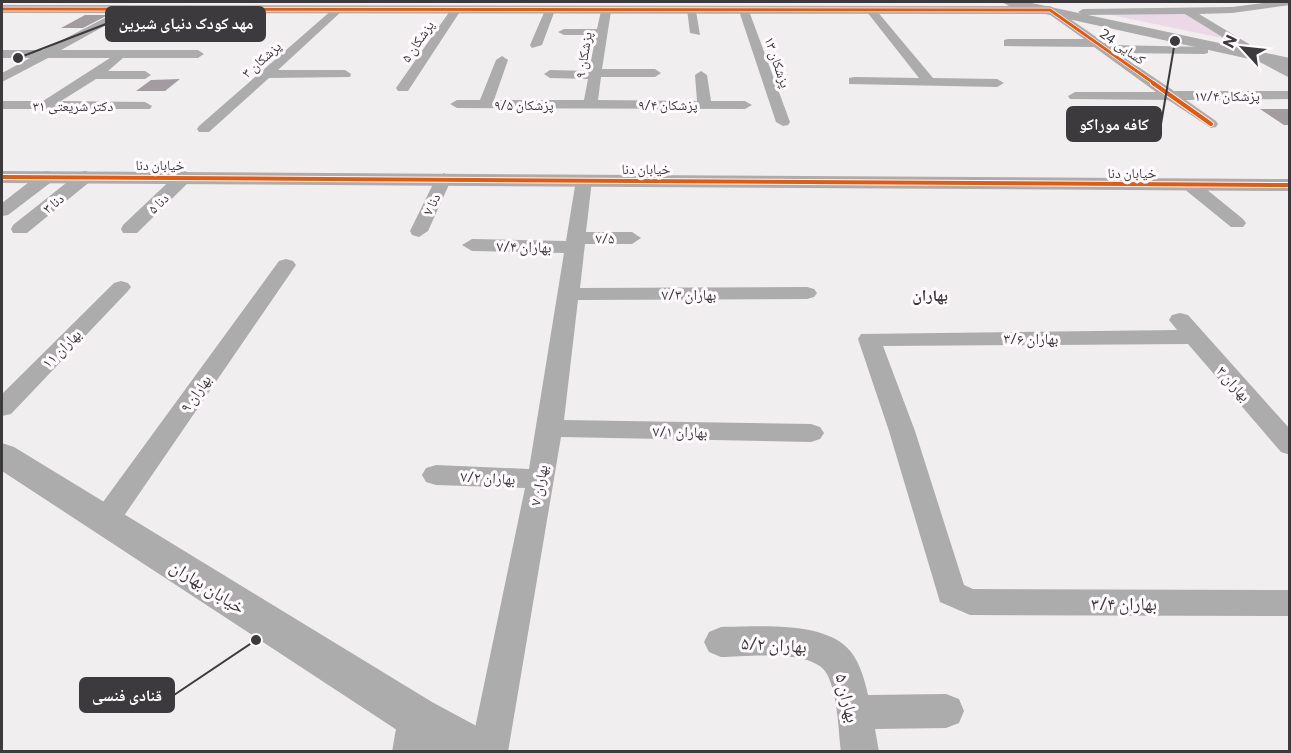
<svg xmlns="http://www.w3.org/2000/svg" width="1291" height="753" viewBox="0 0 1291 753" font-family="Commissioner,'Noto Naskh Arabic',sans-serif">
<style>
.green{fill:#ebd9e8}
.building{fill:#a29ca1}
.lines{fill:none;stroke-linecap:round;stroke-linejoin:round}
.minor{fill:#acacac;fill-rule:evenodd}
.tertiary{fill:#acacac;fill-rule:evenodd}
.secondary{fill:#ababab;fill-rule:evenodd}
.cycleway-far1-casing{stroke:#fffbfe;stroke-width:4.5}
.cycleway-casing{stroke:#fffbfe;stroke-width:6}
.cycleway-far1{stroke:#e8590c;stroke-width:3}
.cycleway{stroke:#e8590c;stroke-width:4}
.labels{text-anchor:middle;dominant-baseline:central;stroke-width:6;stroke-linejoin:round;paint-order:stroke}
.far-street-label{font-size:14px;fill:#3c3a3c;stroke:#fffbfe}
.street-label{font-size:15px;fill:#3c3a3c;stroke:#fffbfe}
.neighbourhood-label{font-size:16px;font-weight:bold;fill:#3c3a3c;stroke:#fffbfe}
.near-street-label{font-size:18px;fill:#3c3a3c;stroke:#fffbfe}
.leader{fill:none;stroke:#3c3a3c;stroke-width:2}
.callout-dot{fill:#3c3a3c;stroke:#fffbfe;stroke-width:2}
.callout{fill:#3c3a3c;stroke:#3c3a3c;stroke-width:2}
.callout-label{font-size:16px;text-anchor:middle;font-weight:bold;fill:#fff}
</style>
<rect width="100%" height="100%" fill="#f1eef0"/>
<path class="green" d="M1186,13L1227,39L1106,14Z"/>
<path class="building" d="M85,15H108L83,28H61Z
M180,79L165,91H136L151,80Z
M1260,109H1290V125H1284Z"/>
<g class="lines">
<path class="minor" d="M1271,2H1290V5L1232,13L1199,14L1249,44L1251,47L1245,51L1185,14L1083,15L1078,12L1083,9L1232,7Z
M126,7L130,8V12L61,50H198L204,54L198,58H123L108,71H145L151,75L145,79H96L61,101L145,102L152,106L150,109H2V101H43L110,58H48L2,82V73L30,58H2V50H43Z
M452,8L461,10L408,91H398L396,88Z
M546,8L555,10L542,45L532,48L530,45Z
M606,8L611,11L602,69H655L661,73L655,77H601L598,100L697,101L695,75L701,71L707,75L711,101H745L752,105L745,109L457,108L450,104L457,100H480L496,60L502,56L508,60L494,100H584L588,79L550,78L544,74L550,70L589,71L596,35H564L558,32L564,29H597L601,11Z
M1046,8H1054L1108,45L1208,47V53L1204,54L1118,53L1174,91H1290V99L1186,100L1216,121L1218,124L1216,127L1211,128L1168,100L1070,99L1068,96L1075,92H1156L1094,47L1004,46V40L1008,39H1084L1046,12Z
M333,9L342,11L278,70H345L351,74L350,77L269,78L209,132H199L197,129L199,126Z
M687,9L696,11L700,35L690,33Z
M740,9L749,11L790,122L788,125L783,126L776,122L739,11Z
M872,9L876,10L933,78L997,79L1004,83L997,87L849,84V78L854,77L919,78L867,12Z
M48,171L56,176L54,180L8,215L2,216V203L42,172Z
M86,171L94,176L92,180L27,233H13L11,229L13,225L80,172Z
M185,171L193,176L191,180L137,233H123L121,229L123,225L179,172Z
M444,173L452,178L428,231L419,237L412,235L410,231L436,178Z
M584,175L592,180L586,232H632L641,238L632,244H585L580,288L807,287L814,289L817,293L814,297L807,299L578,300L564,420L811,424L820,427L824,433L820,439L811,442L561,437L508,752H470L525,488L436,485L426,482L422,475L426,468L436,465L529,469L564,253L472,251L462,245L472,239L566,241L576,180Z
M1189,179L1195,180L1243,219L1246,223L1243,227H1231L1183,188L1181,184L1183,180Z
M286,259L293,261L296,265L115,529L105,532L95,529L90,521L95,513L279,261Z
M121,281L128,283L131,287L128,291L11,414L2,416V394L114,283Z
M1180,313L1188,315L1290,429V455L1281,452L1188,344L883,346L915,431L964,585L973,589L1290,590V616L970,615L940,602L889,431L858,339L861,334L1177,330L1169,320L1172,315Z
M721,627C757,627 826,620 851,652C860,663 865,681 868,695L946,694L959,699L964,711L959,723L946,728L875,729L879,752H841C838,728 838,695 827,674C813,648 746,657 721,657L709,652L704,642L709,632Z
M416,700L429,705L434,717L430,752H392L398,717L403,705Z"/>
<path class="tertiary" d="M2,5L1050,6L1057,10L1050,14L2,13Z
M1259,51L1290,66V78L1254,59L1251,56L1254,53Z
M2,171L1290,179V191L2,183Z
M2,443L14,447L432,702L495,736L501,752H433L400,732L2,471Z"/>
<path class="secondary" d="M1002,2H1027L1290,58V68L1009,6Z"/>
<defs>
<path id="cycleway-far1" d="M2,9L1050,10L1155,84"/>
<path id="cycleway" d="M1153,83L1211,124
M2,177L1290,185"/>
</defs>
<use href="#cycleway-far1" class="cycleway-far1-casing"/>
<use href="#cycleway" class="cycleway-casing"/>
<use href="#cycleway-far1" class="cycleway-far1"/>
<use href="#cycleway" class="cycleway"/>
</g>
<g class="labels">
<g class="far-street-label">
<text transform="translate(417 41) rotate(-56)">۵ پزشکان</text>
<text transform="translate(1123 46) rotate(35)">کسایی 24</text>
<text transform="translate(583 55) rotate(-81)">۹ پزشکان</text>
<text transform="translate(261 59) rotate(-42)">۳ پزشکان</text>
<text transform="translate(778 62) rotate(71)">۱۳ پزشکان</text>
<text x="1227" y="95">۱۷/۴ پزشکان</text>
<text x="524" y="104">۹/۵ پزشکان</text>
<text x="668" y="104">۹/۴ پزشکان</text>
<text x="73" y="105">۳۱ دکتر شریعتی</text>
<text x="160" y="164">خیابان دنا</text>
<text x="646" y="168">خیابان دنا</text>
<text x="1132" y="172">خیابان دنا</text>
<text transform="translate(53 203) rotate(-39)">۳ دنا</text>
<text transform="translate(158 203) rotate(-44)">۵ دنا</text>
<text transform="translate(431 204) rotate(-64)">۷ دنا</text>
<text transform="translate(605 238) rotate(1)">۷/۵</text>
</g>
<g class="street-label">
<text transform="translate(524 246) rotate(1)">۷/۴ بهاران</text>
<text x="689" y="294">۷/۳ بهاران</text>
<text x="1031" y="338">۳/۶ بهاران</text>
<text transform="translate(61 348) rotate(-45)">۱۱ بهاران</text>
<text transform="translate(1234 383) rotate(48)">۳ بهاران</text>
<text transform="translate(195 393) rotate(-55)">۹ بهاران</text>
<text transform="translate(680 431) rotate(1)">۷/۱ بهاران</text>
<text transform="translate(488 477) rotate(3)">۷/۲ بهاران</text>
<text transform="translate(538 485) rotate(-79)">۷ بهاران</text>
</g>
<g class="neighbourhood-label">
<text x="930" y="294">بهاران</text>
</g>
<g class="near-street-label">
<text transform="translate(208 586) rotate(32)">خیابان بهاران</text>
<text x="1124" y="603">۳/۴ بهاران</text>
<text transform="translate(774 644) rotate(3)">۵/۲ بهاران</text>
<text transform="translate(848 698) rotate(76)">۵ بهاران</text>
</g>
</g>
<path class="leader" d="M18 58L106 24M1175 41L1161 124M256 640L174 695"/>
<g class="callout-dot">
<circle cx="18" cy="58" r="6"/>
<circle cx="1175" cy="41" r="6"/>
<circle cx="256" cy="640" r="6"/>
</g>
<g class="callout">
<rect x="106" y="7" width="159" height="34" rx="6"/>
<rect x="1067" y="107" width="94" height="34" rx="6"/>
<rect x="80" y="678" width="94" height="34" rx="6"/>
</g>
<g class="callout-label">
<text x="186" y="29">مهد کودک دنیای شیرین</text>
<text x="1114" y="130">کافه موراکو</text>
<text x="127" y="701">قنادی فنسی</text>
</g>
<rect width="1291" height="753" fill="none" stroke="#3c3a3c" stroke-width="6"/>
<g transform="translate(1243 48) rotate(297)" stroke="#fffbfe" stroke-width="4.5" paint-order="stroke">
<path d="M0-4.5L10 22L0 15L-10 22Z" fill="#3c3a3c"/>
<text y="-9" font-size="16" font-weight="bold" text-anchor="middle" fill="#3c3a3c">N</text>
</g>
</svg>
